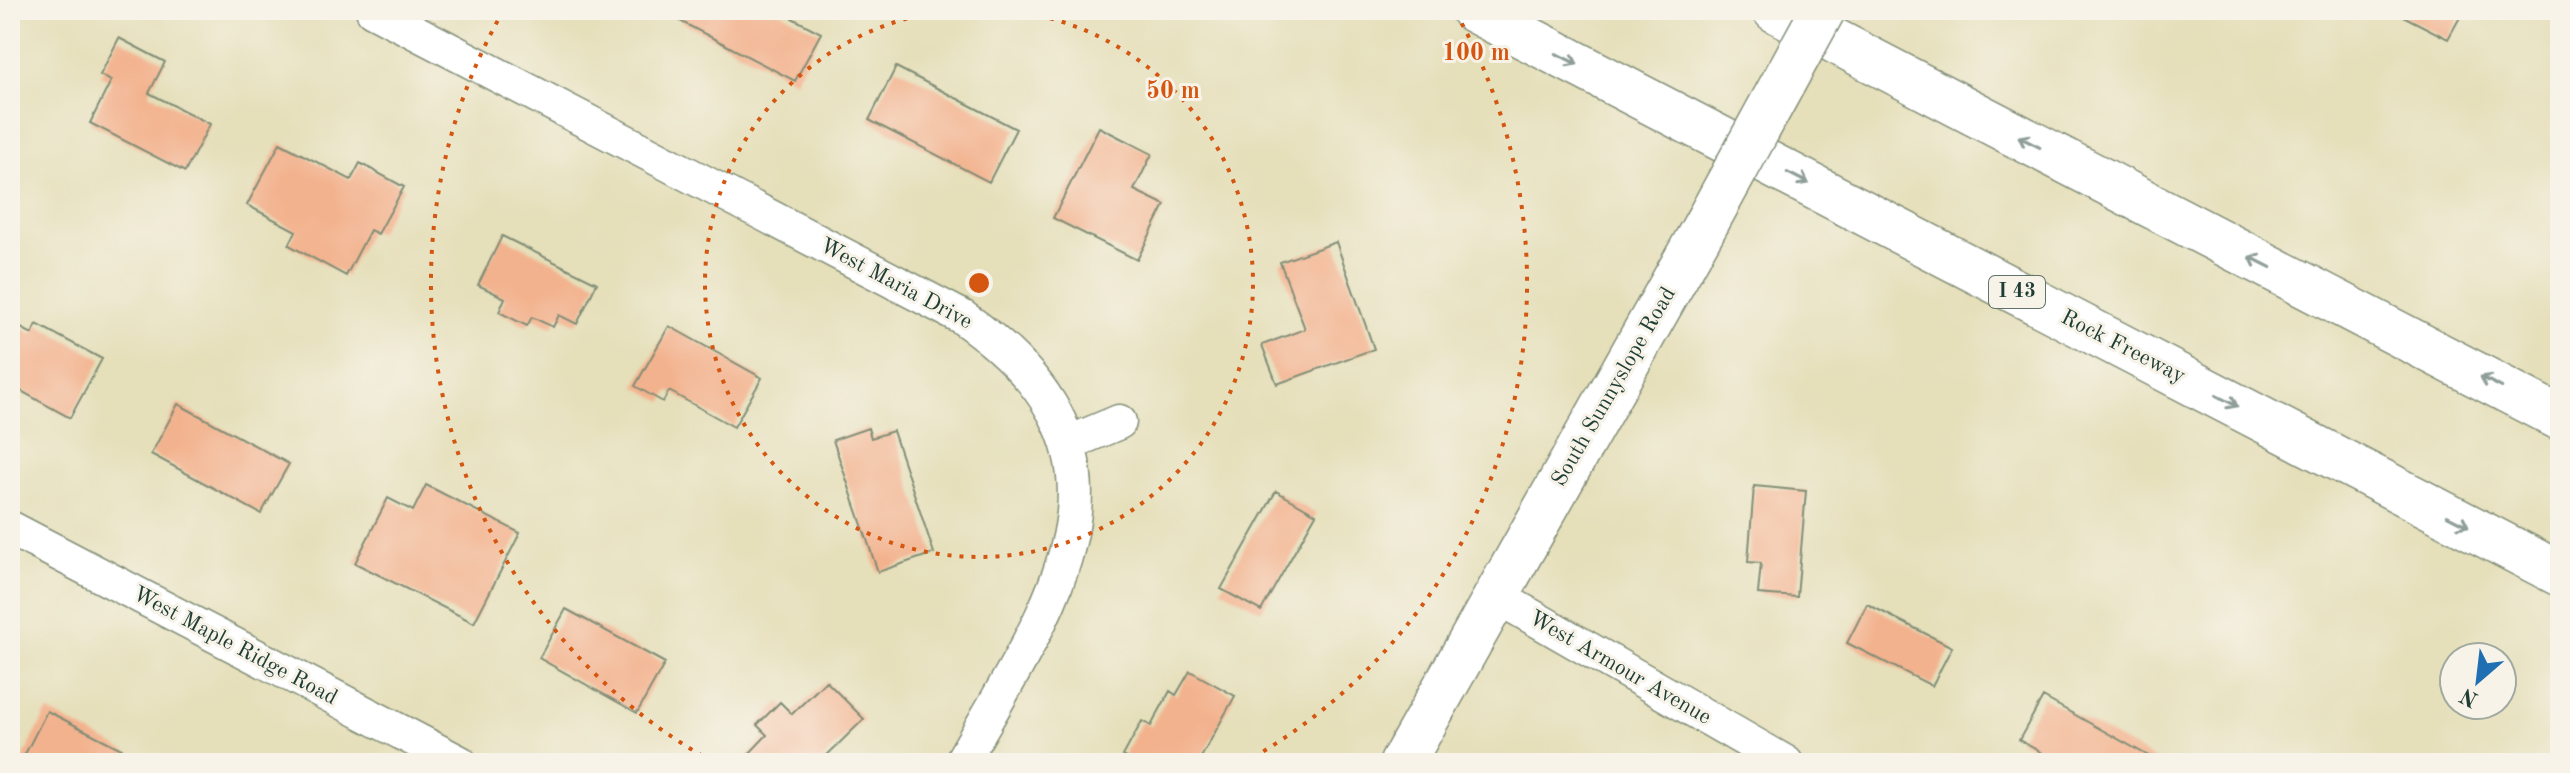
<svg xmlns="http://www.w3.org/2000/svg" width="2570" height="773" viewBox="0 0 2570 773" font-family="'Old Standard TT',serif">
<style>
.building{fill:#f3b28e}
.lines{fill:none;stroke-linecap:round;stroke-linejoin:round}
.minor-casing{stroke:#828e77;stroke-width:37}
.tertiary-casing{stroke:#828e77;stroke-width:47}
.motorway-casing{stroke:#828e77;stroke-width:47}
.minor{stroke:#fff;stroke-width:34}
.tertiary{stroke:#fff;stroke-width:44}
.motorway{stroke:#fff;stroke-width:44}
.tertiary-bridge-casing{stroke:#828e77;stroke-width:47;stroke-linecap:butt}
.tertiary-bridge{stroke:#fff;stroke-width:44}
.oneway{stroke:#8f9e9a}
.ring{fill:none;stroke:#d45610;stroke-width:4;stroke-dasharray:4 8}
.labels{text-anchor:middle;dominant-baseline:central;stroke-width:6;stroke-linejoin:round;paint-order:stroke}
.shield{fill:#f7f3e8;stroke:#60746a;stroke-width:2}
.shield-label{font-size:20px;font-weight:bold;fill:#1f3d34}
.street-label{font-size:22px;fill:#1f3d34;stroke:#f7f3e8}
.centre{fill:#d45610;stroke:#f7f3e8;stroke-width:4}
.ring-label{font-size:24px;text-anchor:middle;font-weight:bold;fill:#d45610;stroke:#f7f3e8;stroke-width:6;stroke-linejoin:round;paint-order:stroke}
</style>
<rect width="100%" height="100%" fill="#f7f3e8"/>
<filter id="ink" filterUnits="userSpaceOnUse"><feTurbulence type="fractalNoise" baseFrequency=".0125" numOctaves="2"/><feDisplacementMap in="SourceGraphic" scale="16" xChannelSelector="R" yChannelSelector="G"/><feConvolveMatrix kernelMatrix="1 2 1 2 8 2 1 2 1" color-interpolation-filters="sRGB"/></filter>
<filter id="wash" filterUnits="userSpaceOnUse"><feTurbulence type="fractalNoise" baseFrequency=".006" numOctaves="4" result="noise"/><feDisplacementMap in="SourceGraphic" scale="32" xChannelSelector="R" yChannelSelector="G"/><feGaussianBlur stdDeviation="1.8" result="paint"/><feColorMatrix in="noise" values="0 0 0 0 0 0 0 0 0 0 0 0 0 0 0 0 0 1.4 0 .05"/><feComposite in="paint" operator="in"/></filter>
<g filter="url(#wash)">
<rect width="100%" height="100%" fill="#e5dfba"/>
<g id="blocks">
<path class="building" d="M10,10H23L10,40Z
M685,10H777L821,33L795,81L680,21Z
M2409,10H2464L2448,39L2405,17Z
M119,38L165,62L149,93L210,124L185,172L90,123L111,81L100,75Z
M896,67L1016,129L989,182L869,120Z
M1099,127L1152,154L1134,190L1165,205L1137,260L1053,218Z
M280,143L351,180L360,163L404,187L378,234L370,230L346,276L289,245L296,231L247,205Z
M502,236L597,283L577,324L559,315L553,327L532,317L527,326L499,312L505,298L478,285Z
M1336,242L1374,349L1277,384L1262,345L1305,329L1280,262Z
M10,322L32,334L37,324L102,359L70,418L10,385Z
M669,326L762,378L734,427L669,391L663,402L635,386Z
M178,404L289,464L261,514L151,454Z
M868,428L871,438L893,431L934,553L878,572L833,440Z
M426,485L520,533L474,623L355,563L388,498L413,511Z
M1754,486L1806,491L1797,597L1758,594L1761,563L1748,562Z
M1276,491L1316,514L1261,611L1221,589Z
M1867,604L1952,647L1932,686L1847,643Z
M566,609L665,663L637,713L539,658Z
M1190,671L1235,696L1198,763H1136L1123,756L1142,721L1151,726L1170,691L1176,695Z
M826,681L864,719L819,763H748L744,759L767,735L757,725L780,702L792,714Z
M2043,697L2161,763H2060L2019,740Z
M47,711L149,763H29L22,760Z"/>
</g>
</g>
<g filter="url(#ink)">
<use href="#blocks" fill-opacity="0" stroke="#828e77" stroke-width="2"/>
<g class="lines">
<defs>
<path id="minor" d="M373,10L962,317C1162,456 1054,599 961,763
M1069,443L1119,422
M10,528L460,763
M1496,596L1786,763"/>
<path id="tertiary" d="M1402,763L1707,222"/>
<path id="motorway" d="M1473,10L2560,574
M1775,10L2560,418"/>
</defs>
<use href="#minor" class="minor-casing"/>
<use href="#tertiary" class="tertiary-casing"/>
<use href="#motorway" class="motorway-casing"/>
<use href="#minor" class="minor"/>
<use href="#tertiary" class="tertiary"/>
<use href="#motorway" class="motorway"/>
<defs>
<path id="tertiary-bridge" d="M1707,222L1823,10"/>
</defs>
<use href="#tertiary-bridge" class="tertiary-bridge-casing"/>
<use href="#tertiary-bridge" class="tertiary-bridge"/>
</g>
<defs><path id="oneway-shaft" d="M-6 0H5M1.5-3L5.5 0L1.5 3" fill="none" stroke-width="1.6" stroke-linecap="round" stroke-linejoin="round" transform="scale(2)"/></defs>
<g class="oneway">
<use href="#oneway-shaft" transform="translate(1567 59) rotate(27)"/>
<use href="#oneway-shaft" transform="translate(2029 142) rotate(-153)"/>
<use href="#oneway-shaft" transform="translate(1798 178) rotate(27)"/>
<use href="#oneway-shaft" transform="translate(2260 262) rotate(-153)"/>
<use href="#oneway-shaft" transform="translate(2491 382) rotate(-153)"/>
<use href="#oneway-shaft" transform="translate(2227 401) rotate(27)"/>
<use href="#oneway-shaft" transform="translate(2458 521) rotate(27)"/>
</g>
</g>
<g class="ring">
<path d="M1003 10A274 274 0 1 1 955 10"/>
<path d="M713 762A548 548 0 0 1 502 13M1456 13A548 548 0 0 1 1245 762"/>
</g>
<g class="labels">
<rect class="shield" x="1989" y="276" width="56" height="32" rx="6"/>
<g class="shield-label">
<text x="2017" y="292">I 43</text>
</g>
<g class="street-label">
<text transform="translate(896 284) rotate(28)">West Maria Drive</text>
<text transform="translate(2123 347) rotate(27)">Rock Freeway</text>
<text transform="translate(1614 387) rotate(-60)">South Sunnyslope Road</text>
<text transform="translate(235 646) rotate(28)">West Maple Ridge Road</text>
<text transform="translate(1620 668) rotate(30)">West Armour Avenue</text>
</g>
</g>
<circle cx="979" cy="283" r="12" class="centre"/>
<g class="ring-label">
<text x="1476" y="60">100 m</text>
<text x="1173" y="98">50 m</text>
</g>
<rect width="2570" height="773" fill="none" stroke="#f7f3e8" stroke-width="40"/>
<g transform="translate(2478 681) rotate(208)"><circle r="38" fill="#f7f3e8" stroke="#a1aaa0" stroke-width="2"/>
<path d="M0-6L14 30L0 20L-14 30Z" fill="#1f6fb2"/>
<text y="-12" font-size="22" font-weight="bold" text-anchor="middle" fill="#1f3d34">N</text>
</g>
</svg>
